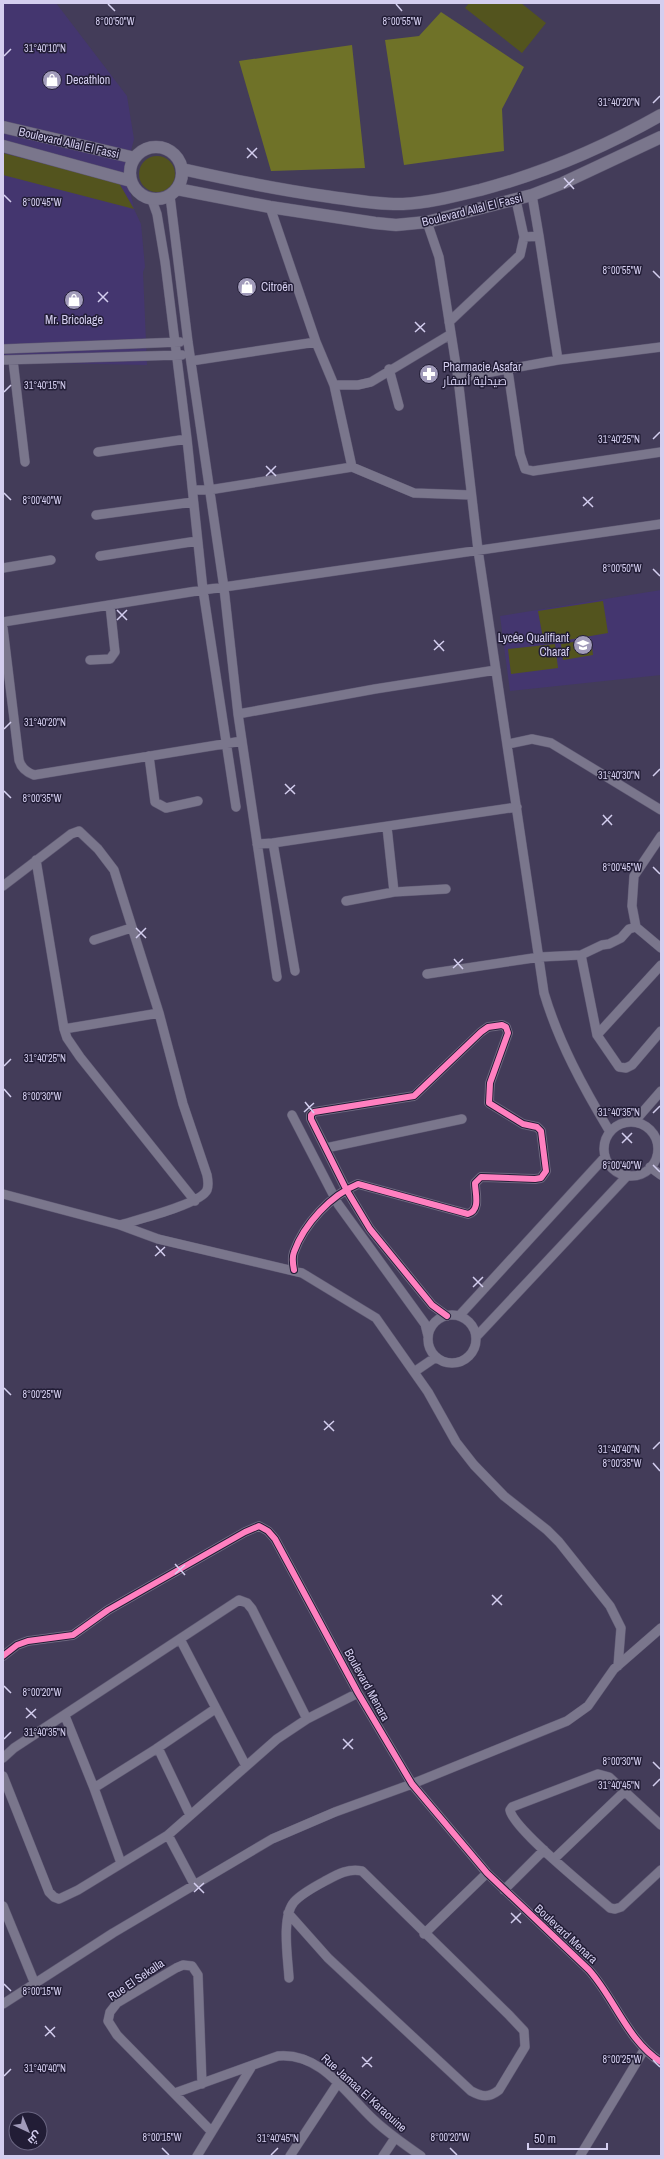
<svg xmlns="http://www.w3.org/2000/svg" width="664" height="2159" viewBox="0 0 664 2159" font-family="'Archivo Narrow',Cairo,sans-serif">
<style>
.built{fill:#44366f}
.green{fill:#53541e}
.forest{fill:#6f7228}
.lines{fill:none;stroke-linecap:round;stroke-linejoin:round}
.street-casing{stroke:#5f5973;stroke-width:10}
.secondary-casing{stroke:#5f5973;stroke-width:13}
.street{stroke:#7a768c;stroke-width:9}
.secondary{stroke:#7a768c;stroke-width:12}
.cycleway-casing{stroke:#221d36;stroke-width:8}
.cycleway{stroke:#ff80c0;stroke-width:6}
.ticks{fill:none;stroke:#d4ceef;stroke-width:1.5}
.labels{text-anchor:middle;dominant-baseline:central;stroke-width:3;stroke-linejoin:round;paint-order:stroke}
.poi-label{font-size:12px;fill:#d4ceef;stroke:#221d36;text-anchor:start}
.street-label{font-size:12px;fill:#d4ceef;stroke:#221d36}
.ticks-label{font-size:10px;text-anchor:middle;fill:#d4ceef;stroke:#221d36;stroke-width:3;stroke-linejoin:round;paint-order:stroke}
</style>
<rect width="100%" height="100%" fill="#433c59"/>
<path class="built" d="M3,3H56L127,96L134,139L126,171L134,209L141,224L145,267L143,272L147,365L3,362Z
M661,590V675L510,691L500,616Z"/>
<path class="green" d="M469,3H521L546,23L522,53L465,8Z
M3,153L119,183L134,209L3,175Z
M139 174a18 18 0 1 1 36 0a18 18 0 1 1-36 0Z
M603,601L608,633L544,644L538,611Z
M591,639L593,655L563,660L561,644Z
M555,644L558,668L511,674L508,649Z"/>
<path class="forest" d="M441,12L524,67L502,109L504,151L404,165L385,40L419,36Z
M352,45L365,168L271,171L239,61Z"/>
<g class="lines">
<defs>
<path id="street" d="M532,195L539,236
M170,196L188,342L224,588L238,714L277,977
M152,200L157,214L165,262L187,439L203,590L236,807
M516,200L524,237
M270,207L316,342L334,385L352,467L414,493L471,495
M427,222L439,257L458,378L478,550L544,993C559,1043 583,1087 610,1132
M449,322L520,255L524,237L539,236L558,360
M3,349L180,342
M3,360L182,355
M13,360L25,462
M191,361L316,342
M389,369L399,406
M508,371L520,454L525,469L533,471L661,452
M458,378L558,360L661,347
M334,385H358L371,382L451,334
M98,452L187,439
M193,490H209L352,467
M96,515L193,502
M100,556L197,541
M3,568L51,560
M3,622L203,590L661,524
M3,628L19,760C21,768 26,772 34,775L242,741
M90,660L110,659L115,652L110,605
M238,714L375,689L496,670
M508,744L532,739L551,743L661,810
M149,756L155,802L166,808L198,801
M387,827L394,892
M273,843L295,971
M257,844L273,843L517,807
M36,860L64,1029
M3,886L71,834L79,831L98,849L114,870L159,1013L183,1104L207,1175C208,1180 209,1185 207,1190C201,1204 136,1220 120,1225
M346,901L394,892L446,889
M636,927L661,948
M94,940L131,928
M581,955L597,1035L619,1067L626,1068L632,1065L661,1031
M427,974L540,957L581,955L602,945L609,944L621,938L629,929L636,927L632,906L634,876L661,836
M159,1013L64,1029L67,1038L80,1057L195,1201
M597,1035L661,965
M292,1115L338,1204L425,1324L428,1336
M634,1122L661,1091
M604 1149a27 27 0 1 1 54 0a27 27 0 1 1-54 0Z
M326,1148L462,1119
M650,1167L661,1175
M3,1194L120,1225L158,1239L302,1273L376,1318L428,1392L456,1442L474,1465L504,1496L547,1530L559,1542L610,1606L621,1628L618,1666
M294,1270C293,1265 292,1257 294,1252C304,1224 331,1195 358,1184L468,1214C481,1210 475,1193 475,1183L481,1177L535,1179L541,1178L546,1171L541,1131L537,1127L523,1124L489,1103L490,1083L508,1033L506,1027L502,1025L488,1027L481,1032L414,1096L314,1112L311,1115V1119L346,1189L370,1229L432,1305L447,1316
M428 1339a24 24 0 1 1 48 0a24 24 0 1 1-48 0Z
M459,1316L605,1157
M476,1337L628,1175
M414,1372L436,1357
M180,1639L246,1766
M3,1656L17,1645L28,1641L73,1635L108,1610L245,1532L259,1526L268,1531L275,1539L358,1693L412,1784L487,1873L589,1970C615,1999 627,2040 661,2062
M65,1716L94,1788L121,1863
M158,1748L190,1815
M3,1758L14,1748L239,1600L247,1603L252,1609L307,1719
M3,1776L49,1892L54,1897L59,1899L78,1890L168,1835L277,1739L307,1719L358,1693
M94,1788L156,1749L215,1709
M661,1825L609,1777L598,1774L512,1807L510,1810C513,1829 592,1892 610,1908L615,1909L621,1907L661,1870
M168,1835L194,1884
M554,1859L624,1792
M504,1890L544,1850
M3,1906L35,1984
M288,1913L328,1958L471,2091C482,2097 489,2098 499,2090L525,2047L524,2031L509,2015L362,1871C349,1868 338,1874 327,1880C316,1886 302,1893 294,1902C281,1917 288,1959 289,1978
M424,1934L487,1873
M3,2004L113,1933L272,1839L335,1812L412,1784L567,1721L588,1706L614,1669L661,1628
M202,2084L198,1975L192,1966L183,1965L176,1968L117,2003L110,2012L108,2021L117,2035L211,2131
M175,2093L278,2056C321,2052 346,2094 374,2120C389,2134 405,2145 421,2156
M197,2156L252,2066
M290,2156L338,2083
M383,2156L395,2138
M580,2156L644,2050"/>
<path id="secondary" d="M3,127L135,158
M3,146L131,181
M130 173a26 26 0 1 1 52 0a26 26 0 1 1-52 0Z
M182,169C231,180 280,190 331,197C354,200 379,205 403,204C429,203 455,196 480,190C544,173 603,148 661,115
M177,189L270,207L375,223L396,225L427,222L532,195L563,183L661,137"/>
</defs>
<use href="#street" class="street-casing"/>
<use href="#secondary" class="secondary-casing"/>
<use href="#street" class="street"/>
<use href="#secondary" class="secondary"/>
<defs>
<path id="cycleway" d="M294,1270C293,1265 292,1257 294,1252C304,1224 331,1195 358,1184L468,1214C481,1210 475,1193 475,1183L481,1177L535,1179L541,1178L546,1171L541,1131L537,1127L523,1124L489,1103L490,1083L508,1033L506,1027L502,1025L488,1027L481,1032L414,1096L314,1112L311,1115V1119L346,1189L370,1229L432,1305L447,1316
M3,1656L17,1645L28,1641L73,1635L108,1610L245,1532L259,1526L268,1531L275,1539L358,1693L412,1784L487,1873L589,1970C615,1999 627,2040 661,2062"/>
</defs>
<use href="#cycleway" class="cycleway-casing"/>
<use href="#cycleway" class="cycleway"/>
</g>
<path class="ticks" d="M108,4L115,11M396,4L402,11M4,56L11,49M653,103L660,96M247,148L257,158M247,158L257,148M564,178L574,189M564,188L574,179M4,195L11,202M653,271L660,278M98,292L108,302M98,302L108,292M415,322L425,332M415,332L425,323M4,392L11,385M653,439L660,432M266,466L276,476M266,476L276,466M4,493L11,500M583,497L593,507M583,506L593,497M653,569L660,576M117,610L127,620M117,620L127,610M434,640L444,651M434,650L444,641M4,729L11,722M653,776L660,769M285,784L295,794M4,791L11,798M285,794L295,785M603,815L612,825M602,825L612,815M653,867L660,874M136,928L146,938M136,938L146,928M454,959L463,969M453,968L463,959M4,1066L11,1059M4,1089L11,1097M305,1102L314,1113M304,1112L314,1103M653,1113L660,1106M622,1133L632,1143M622,1143L632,1133M653,1165L660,1172M156,1246L165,1256M155,1256L165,1247M473,1277L483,1287M473,1287L483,1277M4,1388L11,1395M324,1421L334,1431M324,1430L334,1421M653,1449L660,1442M653,1463L660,1471M175,1564L185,1575M175,1574L185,1565M492,1595L502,1605M492,1605L502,1595M4,1686L11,1693M26,1708L36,1718M26,1718L36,1709M4,1739L11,1732M343,1739L353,1749M343,1749L353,1739M653,1762L660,1769M653,1786L660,1779M194,1883L204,1893M194,1892L204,1883M511,1913L521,1923M511,1923L521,1913M4,1984L11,1991M45,2026L55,2037M45,2036L55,2027M362,2057L372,2067M653,2060L660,2067M362,2067L372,2057M4,2076L11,2069M162,2148L169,2155M450,2148L457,2155M271,2155L278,2148"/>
<defs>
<symbol id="shop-disc" viewBox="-11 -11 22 22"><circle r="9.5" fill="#a19bba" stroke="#221d36"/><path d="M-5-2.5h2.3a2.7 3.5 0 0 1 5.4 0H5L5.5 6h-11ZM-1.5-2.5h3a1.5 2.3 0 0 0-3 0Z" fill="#fff"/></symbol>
<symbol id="pharmacy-disc" viewBox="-11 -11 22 22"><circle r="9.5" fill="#a19bba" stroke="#221d36"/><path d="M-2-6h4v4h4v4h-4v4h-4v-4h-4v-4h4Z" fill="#fff"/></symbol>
<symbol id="school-disc" viewBox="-11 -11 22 22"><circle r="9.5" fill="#a19bba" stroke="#221d36"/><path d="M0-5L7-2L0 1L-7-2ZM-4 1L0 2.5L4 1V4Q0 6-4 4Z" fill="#fff"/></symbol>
</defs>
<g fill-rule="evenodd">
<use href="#shop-disc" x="41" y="69" width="22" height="22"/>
<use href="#shop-disc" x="236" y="276" width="22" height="22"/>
<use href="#shop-disc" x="63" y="289" width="22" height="22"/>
<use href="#pharmacy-disc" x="418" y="363" width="22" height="22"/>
<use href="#school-disc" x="572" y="634" width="22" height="22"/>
</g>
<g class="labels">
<g class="poi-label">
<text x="66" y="80">Decathlon</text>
<text x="261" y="287">Citroën</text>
<text x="74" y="320" text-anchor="middle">Mr. Bricolage</text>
<text x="443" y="367">Pharmacie Asafar<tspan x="443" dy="14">صيدلية أسفار</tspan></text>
<text x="569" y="638" text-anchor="end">Lycée Qualifiant<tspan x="569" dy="14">Charaf</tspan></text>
</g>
<g class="street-label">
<text transform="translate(69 143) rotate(13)">Boulevard Allal El Fassi</text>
<text transform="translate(472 210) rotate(-14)">Boulevard Allal El Fassi</text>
<text transform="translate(367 1685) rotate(61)">Boulevard Menara</text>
<text transform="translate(566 1934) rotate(43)">Boulevard Menara</text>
<text transform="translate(136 1980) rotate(-34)">Rue El Sekalla</text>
<text transform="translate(364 2093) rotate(42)">Rue Jamaa El Karaouine</text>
</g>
</g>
<g class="ticks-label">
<text x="115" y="25">8°00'50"W</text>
<text x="402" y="25">8°00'55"W</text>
<text x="45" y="52">31°40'10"N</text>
<text x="619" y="106">31°40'20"N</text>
<text x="42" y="206">8°00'45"W</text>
<text x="622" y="274">8°00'55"W</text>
<text x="45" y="389">31°40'15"N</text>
<text x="619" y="443">31°40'25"N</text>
<text x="42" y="504">8°00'40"W</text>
<text x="622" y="572">8°00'50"W</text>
<text x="45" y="726">31°40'20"N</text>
<text x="619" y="779">31°40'30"N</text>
<text x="42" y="802">8°00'35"W</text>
<text x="622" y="871">8°00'45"W</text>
<text x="45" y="1062">31°40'25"N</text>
<text x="42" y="1100">8°00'30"W</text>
<text x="619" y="1116">31°40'35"N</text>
<text x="622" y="1169">8°00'40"W</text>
<text x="42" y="1398">8°00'25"W</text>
<text x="619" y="1453">31°40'40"N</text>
<text x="622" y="1467">8°00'35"W</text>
<text x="42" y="1696">8°00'20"W</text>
<text x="45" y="1736">31°40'35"N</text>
<text x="622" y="1765">8°00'30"W</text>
<text x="619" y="1789">31°40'45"N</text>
<text x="42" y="1995">8°00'15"W</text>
<text x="622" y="2063">8°00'25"W</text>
<text x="45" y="2072">31°40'40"N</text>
<text x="162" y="2141">8°00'15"W</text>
<text x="450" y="2141">8°00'20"W</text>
<text x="278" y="2142">31°40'45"N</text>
</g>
<rect width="664" height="2159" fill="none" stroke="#d4ceef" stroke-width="8"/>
<g transform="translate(28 2131) rotate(136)"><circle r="19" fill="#221d36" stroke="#696480"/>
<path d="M0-3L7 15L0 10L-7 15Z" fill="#a19bba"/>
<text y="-6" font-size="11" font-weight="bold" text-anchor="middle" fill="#d4ceef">ش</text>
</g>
<path d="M528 2143v6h79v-6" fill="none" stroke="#d4ceef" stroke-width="2"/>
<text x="534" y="2143" font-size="12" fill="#d4ceef" stroke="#221d36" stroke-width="3" paint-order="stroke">50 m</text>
</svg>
